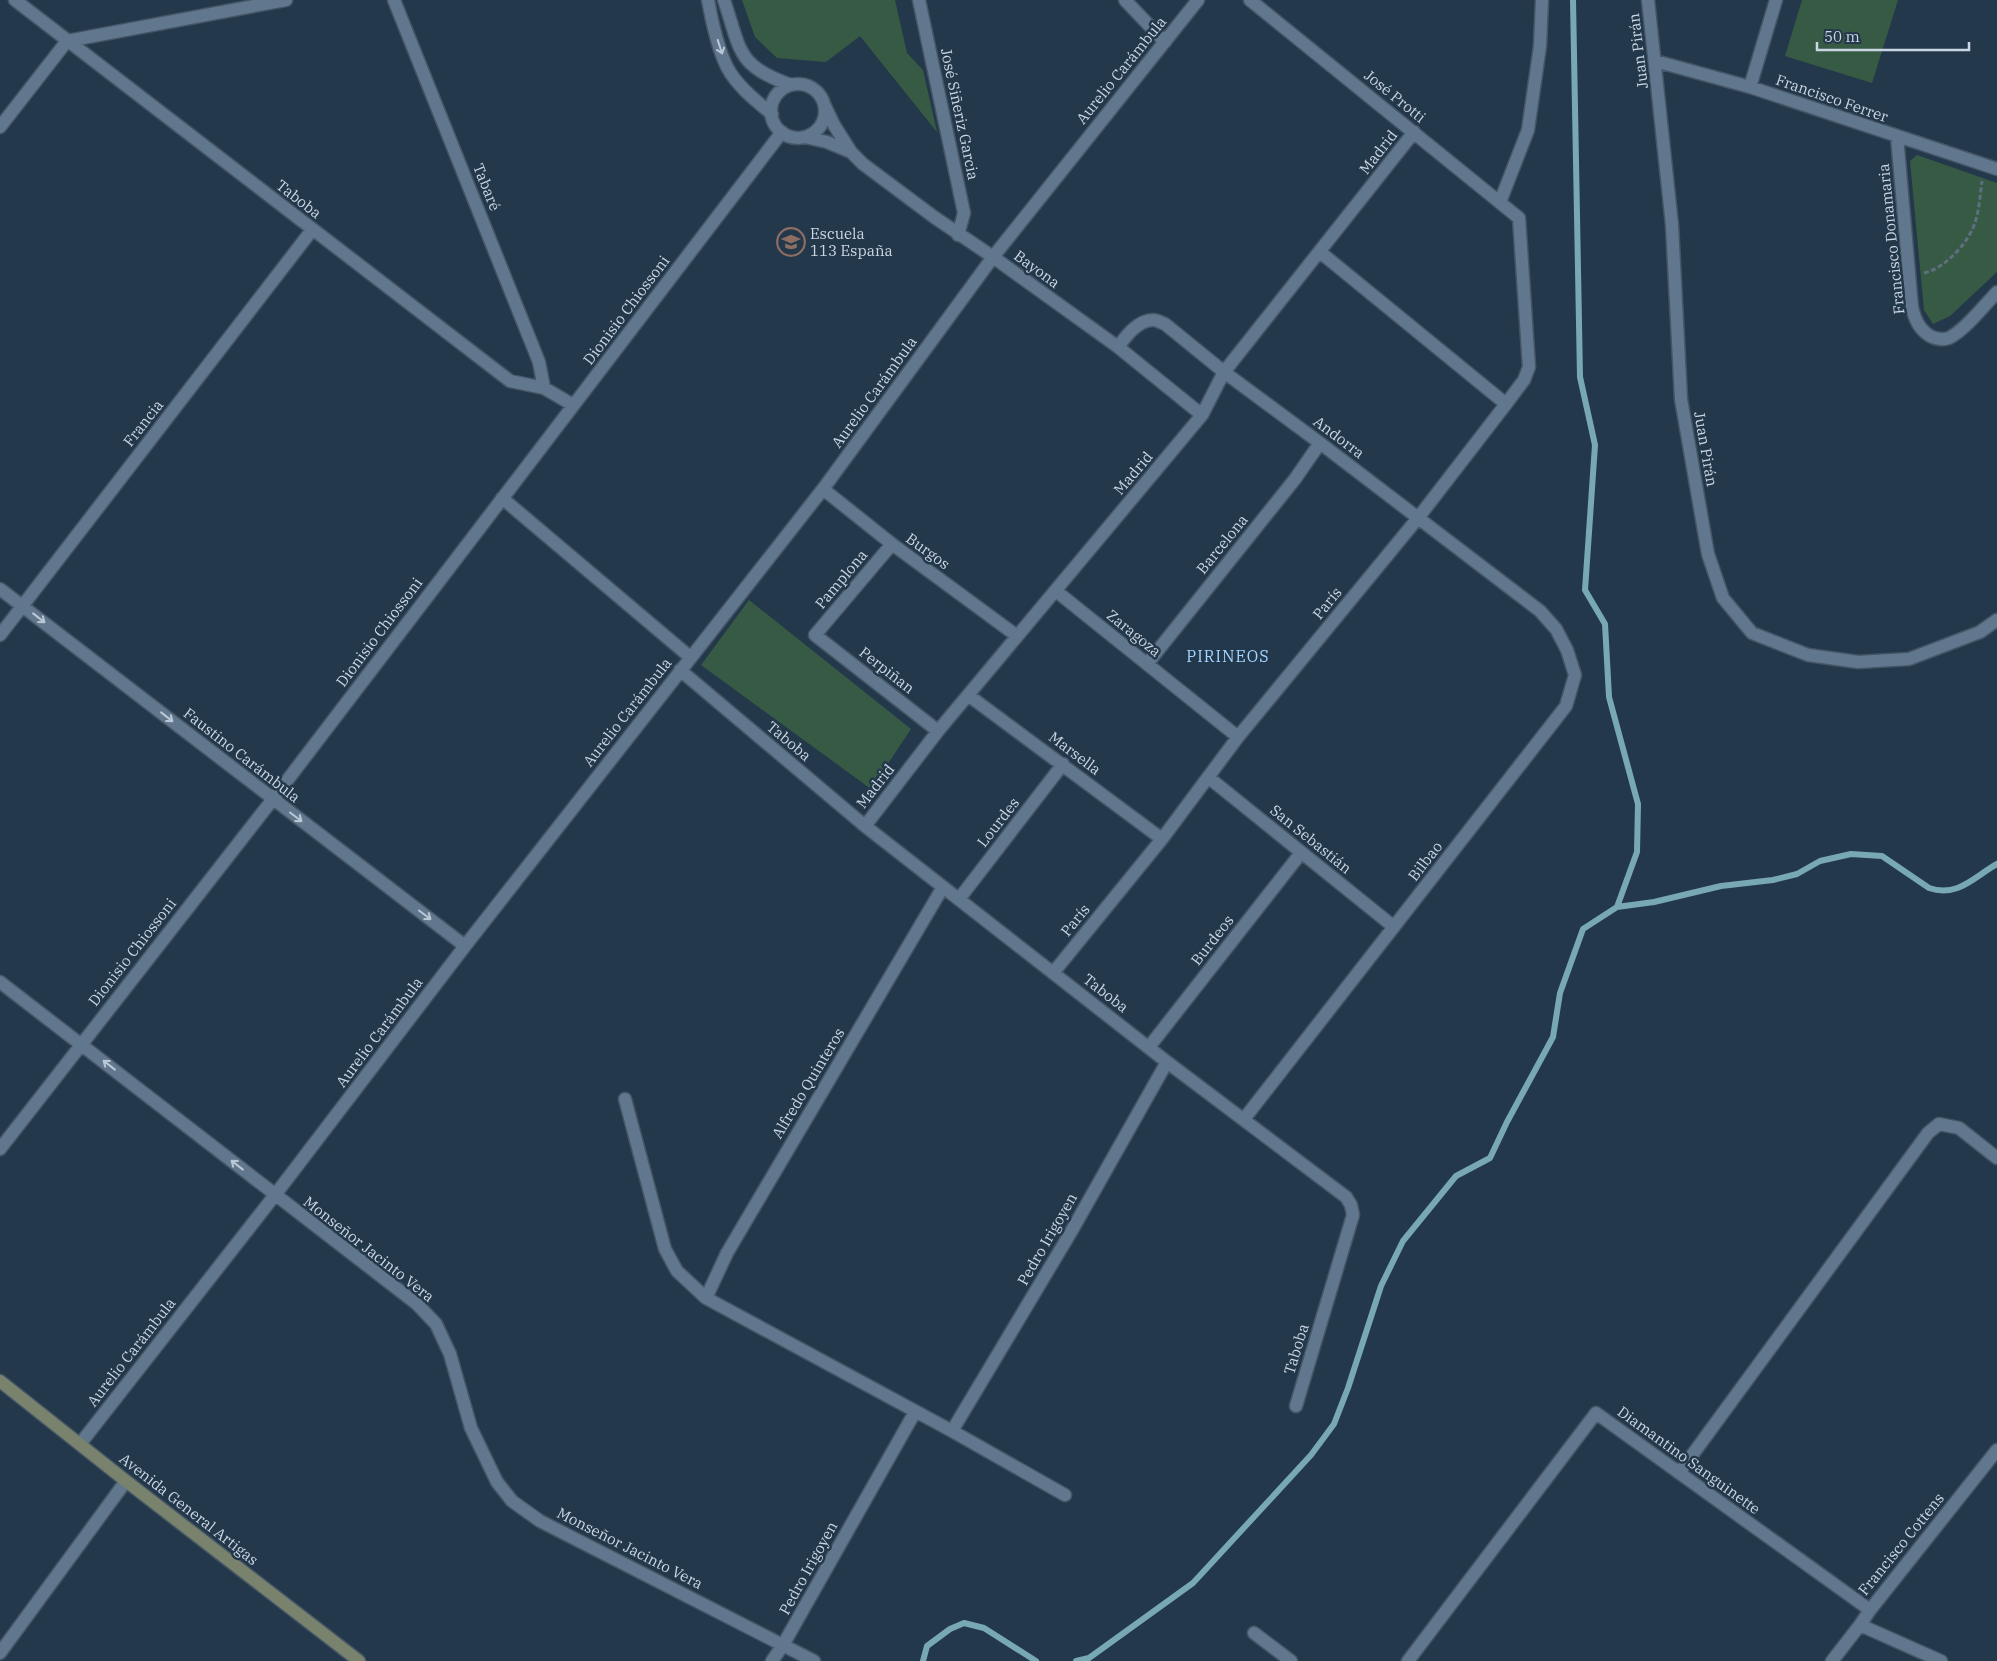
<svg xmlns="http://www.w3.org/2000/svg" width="1997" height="1661" viewBox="0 0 1997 1661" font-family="'IBM Plex Serif',serif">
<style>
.green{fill:#375a45}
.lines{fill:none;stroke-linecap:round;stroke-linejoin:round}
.stream{stroke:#78a9b3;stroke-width:6}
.street-casing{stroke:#445666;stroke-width:15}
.secondary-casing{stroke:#445666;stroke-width:15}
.path{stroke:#5e6f80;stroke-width:3;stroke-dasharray:5 2.5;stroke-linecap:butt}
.street{stroke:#61778d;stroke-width:12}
.secondary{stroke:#78826d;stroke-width:12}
.oneway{stroke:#bac8d6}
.labels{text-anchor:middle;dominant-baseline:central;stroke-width:5;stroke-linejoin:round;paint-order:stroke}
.street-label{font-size:15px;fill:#cad6e3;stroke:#24384b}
.poi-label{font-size:15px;fill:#cad6e3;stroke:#24384b;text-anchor:start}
.neighbourhood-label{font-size:16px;letter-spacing:1px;fill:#a2d4ff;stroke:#24384b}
</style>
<rect width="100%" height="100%" fill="#24384b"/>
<path class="green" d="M742,0H895L907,53L923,70L937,132L860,36L826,62L777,58L755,37Z
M1802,0H1898L1872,83L1785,56Z
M1917,155L1997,183V272L1950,316L1933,324L1924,310L1910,161Z
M749,600L911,729L871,789L701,665Z"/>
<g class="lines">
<path class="stream" d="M1617,907L1654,902L1721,886L1773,880L1797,874L1820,861L1851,854L1882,856L1929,888C1958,898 1975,876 1997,864
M923,1661L927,1646L950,1629L964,1623L984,1628L1036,1661
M1076,1661L1089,1658L1193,1583L1311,1455L1334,1424L1348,1388L1381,1286L1403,1241L1456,1176L1490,1158L1507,1122L1553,1037L1560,993L1583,929L1617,907L1637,852L1638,804L1609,697L1605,624L1585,590L1595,445L1580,377L1573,0"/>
<defs>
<path id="street" d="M15,0L510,381L544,388L573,405
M394,0L539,362L544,388
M708,0C712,22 717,47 727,67C736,85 756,101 772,114
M724,0C741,50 736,66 791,85
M919,0L964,213L958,235
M1125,0L1165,42
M1648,0L1672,225L1681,399L1708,554L1723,598L1752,633L1808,655L1858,662L1909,659L1980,632L1997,620
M1655,61L1750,87L1997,169
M771 111a27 27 0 1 1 54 0a27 27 0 1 1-54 0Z
M1750,87L1776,0
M824,104L834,125L851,152L863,164L934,217L993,257L1118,347L1202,415
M0,127L67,41L286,0
M805,137L827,142L851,152
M1897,137L1912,307C1915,320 1919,329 1930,336C1936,339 1943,340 1949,338C1965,330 1984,306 1997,292
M1500,202L1528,130L1540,46L1542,0
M1320,252L1506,404
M1118,347C1126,336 1138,320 1153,320C1157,320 1162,323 1165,324L1224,372L1320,443L1540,611L1556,629L1567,650L1575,675L1566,706L1244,1119
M823,489L892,544L1017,636
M502,498L690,657
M892,544L815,635L938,731
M0,589L465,946
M1056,591L1238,737
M0,635L312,230
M1147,664L1295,479L1320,443
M680,670L865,826L1167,1062L1346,1197L1351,1205L1353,1215L1296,1406
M968,695L1162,839
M1208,777L1394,927
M865,826L938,731L1202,415L1224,372L1414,132
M959,899L1063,764
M1053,973L1162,839L1238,737L1418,518L1506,404L1524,380L1529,367L1519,218L1250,0
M0,982L417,1304L436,1324L450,1354L471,1428L497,1482L512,1501L540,1521L814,1661
M1149,1047L1301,853
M625,1099L665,1249L677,1271L706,1298L952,1431L1065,1495
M0,1149L273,799L782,132
M706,1298L727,1253L943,887
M952,1431L1071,1232L1167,1062
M80,1444L275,1195L465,946L823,489L993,257L1198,0
M1679,1473L1928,1133L1939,1124L1959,1128L1997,1158
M1860,1625L1941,1661
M1254,1633L1291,1661
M0,1653L126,1481
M772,1661L783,1645L915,1412
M1408,1661L1596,1413L1870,1610
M1832,1661L1860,1625L1870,1610L1997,1450"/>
<path id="secondary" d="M0,1381L126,1481L359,1661"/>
</defs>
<use href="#street" class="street-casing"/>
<use href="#secondary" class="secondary-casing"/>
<path class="path" d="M1924,273C1943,269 1964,247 1972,230C1979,216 1980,196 1982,181"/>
<use href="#street" class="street"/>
<use href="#secondary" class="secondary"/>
</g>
<defs><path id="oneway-shaft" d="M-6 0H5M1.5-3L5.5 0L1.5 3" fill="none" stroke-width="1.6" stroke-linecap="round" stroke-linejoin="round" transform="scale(1.25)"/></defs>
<g class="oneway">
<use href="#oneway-shaft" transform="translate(720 47) rotate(72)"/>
<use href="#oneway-shaft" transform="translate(39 618) rotate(38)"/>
<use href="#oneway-shaft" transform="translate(167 717) rotate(38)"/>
<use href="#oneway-shaft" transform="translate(296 817) rotate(37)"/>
<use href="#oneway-shaft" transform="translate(425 915) rotate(37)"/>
<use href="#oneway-shaft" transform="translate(109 1065) rotate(-142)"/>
<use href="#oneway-shaft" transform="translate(237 1165) rotate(-142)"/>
</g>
<defs>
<symbol id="school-ring" viewBox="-11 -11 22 22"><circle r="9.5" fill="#24384b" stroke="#8d6e63" stroke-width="1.5"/><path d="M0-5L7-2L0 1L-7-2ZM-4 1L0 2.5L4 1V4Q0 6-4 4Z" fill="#8d6e63"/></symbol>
</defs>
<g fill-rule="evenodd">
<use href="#school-ring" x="775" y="226" width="32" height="32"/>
</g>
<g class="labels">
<g class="street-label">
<text transform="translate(1638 51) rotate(-97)">Juan Pirán</text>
<text transform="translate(1121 70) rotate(-51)">Aurelio Carámbula</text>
<text transform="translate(1395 96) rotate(39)">José Protti</text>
<text transform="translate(1832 98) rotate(19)">Francisco Ferrer</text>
<text transform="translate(960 114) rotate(78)">José Siñeriz Garcia</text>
<text transform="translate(1378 152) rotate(-52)">Madrid</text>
<text transform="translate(487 187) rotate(68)">Tabaré</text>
<text transform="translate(299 199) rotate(38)">Taboba</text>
<text transform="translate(1891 239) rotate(-96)">Francisco Donamaria</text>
<text transform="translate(1037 269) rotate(36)">Bayona</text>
<text transform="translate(626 310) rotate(-53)">Dionisio Chiossoni</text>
<text transform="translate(874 392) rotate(-54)">Aurelio Carámbula</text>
<text transform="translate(143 423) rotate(-52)">Francia</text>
<text transform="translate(1339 437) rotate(37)">Andorra</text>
<text transform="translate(1706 449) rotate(80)">Juan Pirán</text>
<text transform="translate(1133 473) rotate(-50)">Madrid</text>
<text transform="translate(1222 544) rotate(-51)">Barcelona</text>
<text transform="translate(928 551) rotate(36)">Burgos</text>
<text transform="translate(841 579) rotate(-50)">Pamplona</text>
<text transform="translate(1327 603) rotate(-51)">París</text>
<text transform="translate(379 632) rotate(-53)">Dionisio Chiossoni</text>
<text transform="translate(1134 633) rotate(39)">Zaragoza</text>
<text transform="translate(887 670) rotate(38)">Perpiñan</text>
<text transform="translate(627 712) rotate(-52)">Aurelio Carámbula</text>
<text transform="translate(789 741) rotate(40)">Taboba</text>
<text transform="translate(1075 753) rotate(37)">Marsella</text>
<text transform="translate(242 755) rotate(38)">Faustino Carámbula</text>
<text transform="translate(875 786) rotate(-52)">Madrid</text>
<text transform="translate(998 822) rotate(-52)">Lourdes</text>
<text transform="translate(1311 839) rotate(39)">San Sebastián</text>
<text transform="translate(1425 861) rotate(-52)">Bilbao</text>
<text transform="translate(1075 920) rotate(-51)">París</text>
<text transform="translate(1212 940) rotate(-52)">Burdeos</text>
<text transform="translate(132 952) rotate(-52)">Dionisio Chiossoni</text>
<text transform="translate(1106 993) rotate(38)">Taboba</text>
<text transform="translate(379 1032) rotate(-53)">Aurelio Carámbula</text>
<text transform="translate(808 1083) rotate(-59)">Alfredo Quinteros</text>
<text transform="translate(1047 1239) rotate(-60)">Pedro Irigoyen</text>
<text transform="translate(369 1249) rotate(38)">Monseñor Jacinto Vera</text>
<text transform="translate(1296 1349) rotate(-73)">Taboba</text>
<text transform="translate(131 1352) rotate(-52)">Aurelio Carámbula</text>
<text transform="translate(1689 1460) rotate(36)">Diamantino Sanguinette</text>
<text transform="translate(189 1509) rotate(38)">Avenida General Artigas</text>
<text transform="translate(1901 1544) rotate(-51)">Francisco Cottens</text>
<text transform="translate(630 1548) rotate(27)">Monseñor Jacinto Vera</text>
<text transform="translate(808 1568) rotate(-61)">Pedro Irigoyen</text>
</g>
<g class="poi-label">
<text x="810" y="233">Escuela<tspan x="810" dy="17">113 España</tspan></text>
</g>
<g class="neighbourhood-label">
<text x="1228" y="656">PIRINEOS</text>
</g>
</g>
<path d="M1817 42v8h152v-8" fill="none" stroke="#cad6e3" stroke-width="2.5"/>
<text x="1824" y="42" font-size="15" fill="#cad6e3" stroke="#24384b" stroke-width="4" paint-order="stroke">50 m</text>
</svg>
